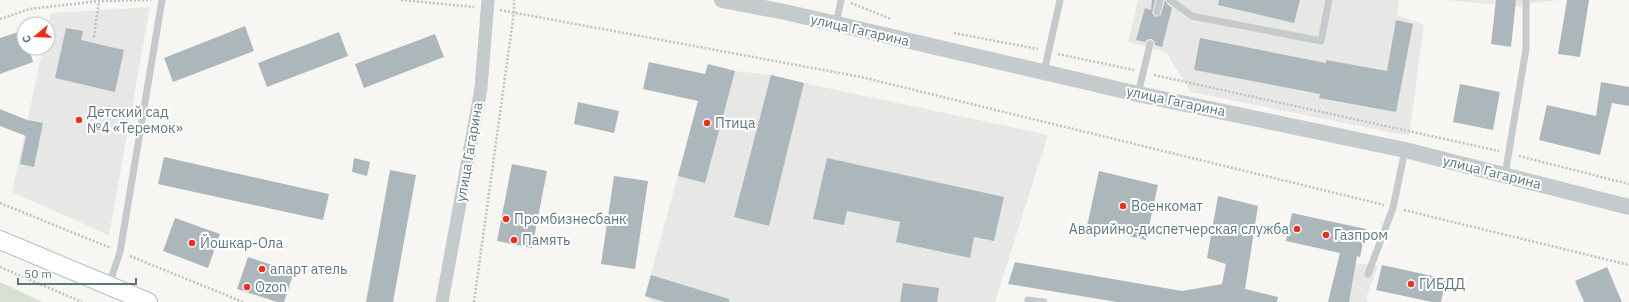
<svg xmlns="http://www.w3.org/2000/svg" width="1629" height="302" viewBox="0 0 1629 302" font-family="'IBM Plex Sans',sans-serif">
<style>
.built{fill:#e7e8e6}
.green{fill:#d8dfd3}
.building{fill:#acb7bb}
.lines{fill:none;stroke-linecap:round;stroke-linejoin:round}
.secondary-casing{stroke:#b5bcc0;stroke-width:20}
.path{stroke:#bec1c3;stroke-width:2.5;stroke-dasharray:2 2;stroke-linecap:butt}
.service{stroke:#c5cacd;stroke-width:7}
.minor{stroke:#c5cacd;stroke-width:13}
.tertiary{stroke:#c5cacd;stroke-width:16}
.secondary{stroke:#fff;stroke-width:18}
.poi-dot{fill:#f42b15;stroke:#fff;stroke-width:1.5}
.labels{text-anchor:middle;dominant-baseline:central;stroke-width:4;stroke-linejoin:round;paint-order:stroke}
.street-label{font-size:14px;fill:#5e7681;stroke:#fff}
.poi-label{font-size:14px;fill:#5e7681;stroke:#fff;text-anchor:start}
</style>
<rect width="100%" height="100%" fill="#f7f6f2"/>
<path class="built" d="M1138,0H1399L1397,15L1424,25L1409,136L1191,92L1166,52L1128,42Z
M1446,0H1559L1533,3L1520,7Z
M150,7L109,235L12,192L43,48H48V27L51,13Z
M708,64L735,71L771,75L804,83L1048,135L995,302H653L645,296Z
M1338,261L1378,266L1366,298L1368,302H1328Z"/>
<path class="green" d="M0,282L42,302H0Z"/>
<path class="building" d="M1152,0H1155L1152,13L1155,17L1161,15L1165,0L1167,4L1172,8L1162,47L1155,45V42L1152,39H1148L1145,42L1136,40L1145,8L1151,10Z
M1219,0H1300L1294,23L1218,5Z
M1496,0H1516L1511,47L1491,44Z
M1567,0H1589L1580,57L1558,54Z
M1396,20L1413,24L1396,112L1319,98L1320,94L1194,70L1200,38L1326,63V60L1387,71Z
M245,26L254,51L173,82L164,58Z
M66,28L83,31L81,40L124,50L115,92L55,78Z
M24,30V48H29L33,62L0,74V38Z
M339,32L348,56L267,87L258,63Z
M435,34L444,57L364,88L355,64Z
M649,62L705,74L708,64L735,71L705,183L678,176L698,101L643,89Z
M771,75L804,83L769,226L734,217Z
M1601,82L1629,87V106L1612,103L1600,155L1539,140L1547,105L1596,116Z
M1460,84L1500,92L1493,130L1453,122Z
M578,102L619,111L614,133L574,124Z
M0,109L27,120L43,123L34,167L20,164L26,136L0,126Z
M164,157L329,194L323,220L158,184Z
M354,158L370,162L367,176L352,172Z
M827,158L1004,197L994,241L974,237L970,258L896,242L900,222L847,211L844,225L813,219Z
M512,164L547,171L532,248L497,241Z
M390,170L416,175L393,302H366Z
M1099,171L1158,185L1146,240L1087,226Z
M614,176L648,181L635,269L601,264Z
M1218,196L1258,206L1245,289L1278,297L1277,302H1117L1008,284L1015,262L1182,291L1222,284L1226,264L1207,258Z
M1292,213L1366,229L1360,257L1357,256L1349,302H1328L1340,253L1286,241Z
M175,218L220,234L208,268L163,251Z
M248,257L294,272L284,302H277L237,289Z
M1382,265L1446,279L1441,302H1432L1376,290Z
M1607,267L1622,302H1584L1575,281Z
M651,275L729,299V302H665L645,296Z
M903,283L939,288L937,302H900Z"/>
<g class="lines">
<defs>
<path id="secondary" d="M0,240L148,302"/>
</defs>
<use href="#secondary" class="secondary-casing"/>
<path class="path" d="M401,0L474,7
M851,3L891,19
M500,10L861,77L1384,205
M0,19L30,9L99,1L151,0
M954,33L1038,49
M94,37L99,1
M1058,54L1134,70
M1154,75L1499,151
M1519,156L1629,184
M0,203L111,248
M1404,210L1629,265
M130,256L243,302
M0,267L82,302
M474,302L514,12V0"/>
<path class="service" d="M1170,0L1192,16L1321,41L1329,0
M1157,12L1160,0
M836,24L841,0
M1044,72L1060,0
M1138,94L1150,44
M1505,175L1526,49V0
M1368,274L1393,208L1405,150
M109,285L120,252L162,0
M1028,300L1044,302"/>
<path class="minor" d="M442,302L481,88L488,0"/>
<path class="tertiary" d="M722,0L785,12L1138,94L1405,150L1629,207"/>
<use href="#secondary" class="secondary"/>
</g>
<g class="poi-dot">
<circle cx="79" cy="120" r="4"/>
<circle cx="707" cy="123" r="4"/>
<circle cx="1123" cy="206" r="4"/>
<circle cx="506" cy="219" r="4"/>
<circle cx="1297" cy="229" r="4"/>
<circle cx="1326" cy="235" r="4"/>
<circle cx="514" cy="240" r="4"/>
<circle cx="192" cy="243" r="4"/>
<circle cx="262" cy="269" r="4"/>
<circle cx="1411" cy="284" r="4"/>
<circle cx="247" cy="287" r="4"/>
</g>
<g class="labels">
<g class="street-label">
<text transform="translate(860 30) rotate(13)">улица Гагарина</text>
<text transform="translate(1176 101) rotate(12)">улица Гагарина</text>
<text transform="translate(469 152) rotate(-80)">улица Гагарина</text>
<text transform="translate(1492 172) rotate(14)">улица Гагарина</text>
</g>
<g class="poi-label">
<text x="87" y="112">Детский сад<tspan x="87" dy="16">№4 «Теремок»</tspan></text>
<text x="715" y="123">Птица</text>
<text x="1131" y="206">Военкомат</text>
<text x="514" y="219">Промбизнесбанк</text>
<text x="1289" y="229" text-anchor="end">Аварийно-диспетчерская служба</text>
<text x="1334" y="235">Газпром</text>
<text x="522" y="240">Память</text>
<text x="200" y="243">Йошкар-Ола</text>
<text x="270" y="269">апарт атель</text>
<text x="1419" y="284">ГИБДД</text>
<text x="255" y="287">Ozon</text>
</g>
</g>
<g transform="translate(36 36) rotate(251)"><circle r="19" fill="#ffffff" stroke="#bfc8cd"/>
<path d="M0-3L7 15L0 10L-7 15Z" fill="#f42b15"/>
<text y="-6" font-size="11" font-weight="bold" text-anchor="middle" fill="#5e7681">С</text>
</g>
<path d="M18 278v6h118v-6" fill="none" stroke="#5e7681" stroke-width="2"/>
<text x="24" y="278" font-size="12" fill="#5e7681" stroke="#ffffff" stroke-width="3" paint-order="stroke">50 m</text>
</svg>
